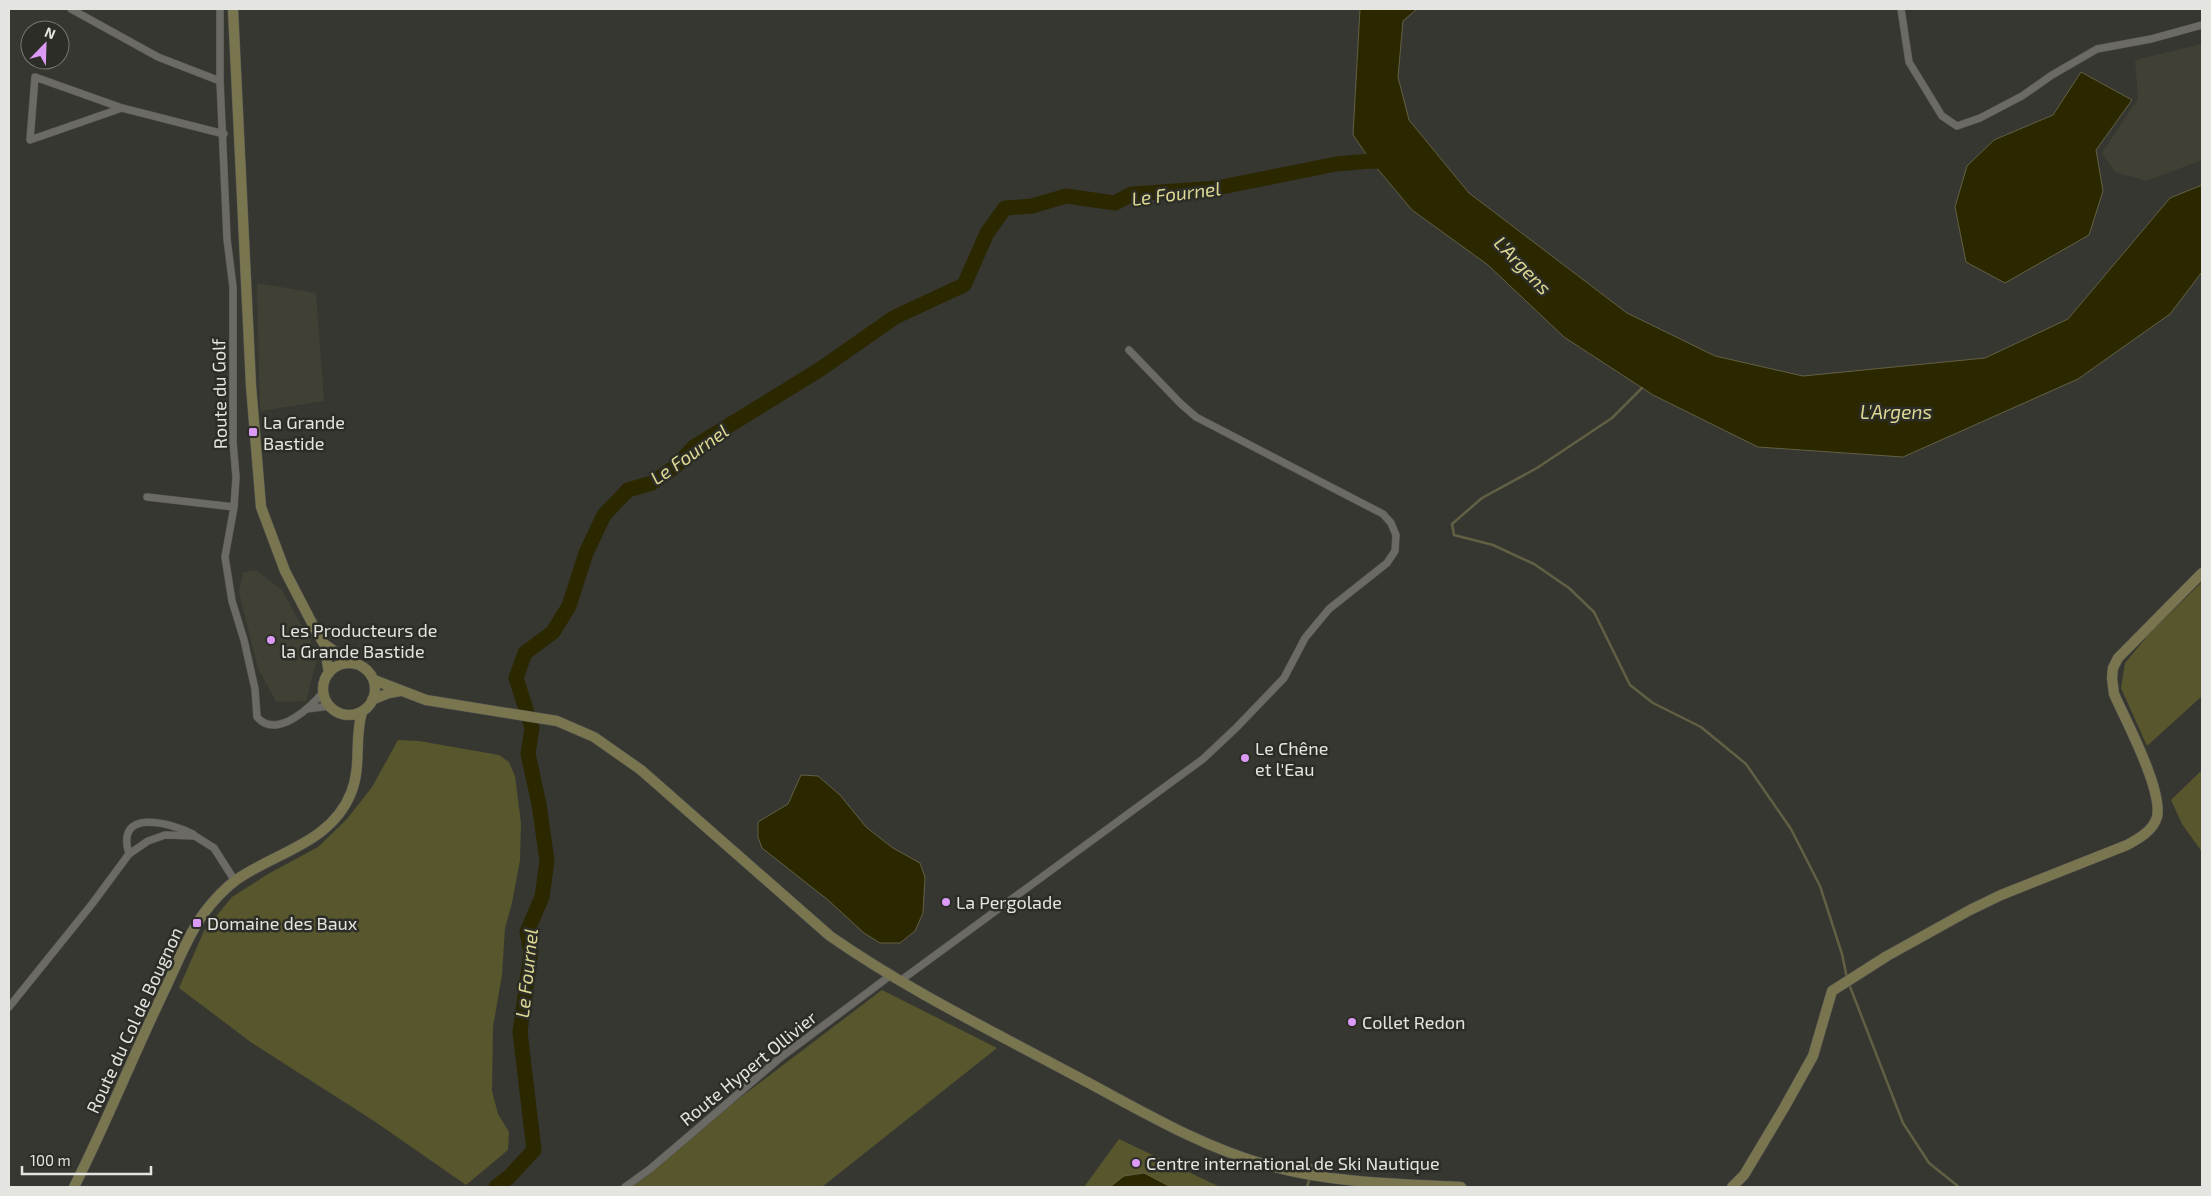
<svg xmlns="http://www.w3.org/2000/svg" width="2211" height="1196" viewBox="0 0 2211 1196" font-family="'Exo 2',sans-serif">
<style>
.built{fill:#414035}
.green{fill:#58562d}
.water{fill:#2b2800;stroke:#626044}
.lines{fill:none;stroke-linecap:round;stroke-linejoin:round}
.stream{stroke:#626044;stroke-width:2.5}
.river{stroke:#2b2800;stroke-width:15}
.minor-casing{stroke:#565652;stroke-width:8}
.secondary-casing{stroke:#565652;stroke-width:11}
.minor{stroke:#6b6a65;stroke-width:7}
.secondary{stroke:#78754f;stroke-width:10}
.poi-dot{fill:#da9af6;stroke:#2d2d28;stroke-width:2}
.labels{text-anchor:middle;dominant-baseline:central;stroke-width:5;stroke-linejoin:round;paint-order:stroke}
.street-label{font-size:18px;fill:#e4e4e1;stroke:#2d2d28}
.poi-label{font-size:18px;fill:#e4e4e1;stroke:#2d2d28;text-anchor:start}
.water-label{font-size:19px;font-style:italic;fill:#ddd892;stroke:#2d2d28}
</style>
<rect width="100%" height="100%" fill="#373732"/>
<path class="built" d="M2202,44V160L2147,181L2115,172L2102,153L2138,99L2135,60Z
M257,283L316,293L324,401L260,411Z
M256,570L282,590L318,655L306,701L276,702L258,668L239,592L243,572Z"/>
<path class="green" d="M2202,582V696L2147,746L2121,688L2125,663L2150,633Z
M398,740L419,741L499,755L509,762L515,776L521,823L520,860L512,903L505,928L502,975L493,1027L492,1091L498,1114L509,1132L508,1150L466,1185L374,1121L252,1043L179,988L204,931L232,897L268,874L318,847L347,819L372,787Z
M2202,770V852L2182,824L2171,800Z
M882,990L997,1048L822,1187H622Z
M1119,1139L1220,1187H1084Z"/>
<path class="water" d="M1360,9H1417L1403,21L1398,77L1409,120L1469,193L1627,313L1715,356L1803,376L1985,358L2068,319L2170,198L2202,185V272L2170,314L2078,379L1903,457L1758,447L1653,395L1564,337L1488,265L1412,210L1371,161L1353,135Z
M2081,72L2132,100L2096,150L2103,191L2089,235L2005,283L1966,262L1955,207L1967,166L1994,140L2053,115Z
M801,775L818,776L840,795L866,827L893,848L920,863L925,877L923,913L915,931L900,943H880L864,933L828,900L762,848L758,837V822L788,804Z
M1144,1173L1171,1187H1110L1124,1176Z"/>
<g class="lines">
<path class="stream" d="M1642,388L1612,418L1537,468L1482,498L1452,524L1454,535L1493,545L1534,564L1569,588L1594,612L1630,685L1653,703L1701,727L1746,764L1791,829L1820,886L1842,954L1847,978
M1849,984L1903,1123L1929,1163L1959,1187
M1311,1171L1312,1165
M1307,1187L1310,1177"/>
<path class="river" d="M496,1187L509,1177L534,1150L520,1032L531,952L527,932L542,897L547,861L539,804L528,754L532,728L516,678L525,653L553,632L569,606L586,553L604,515L628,490L652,483L676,466L694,447L819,370L895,317L964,285L987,233L1005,208L1032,206L1066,196L1115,203L1132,194L1217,188L1336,164L1371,161L1391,162"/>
<defs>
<path id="minor" d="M71,9L158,57L220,81
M220,9V81L227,239L233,287V442L236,477L234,507L225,557L232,601L244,640L255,689L257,717C277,740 311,707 324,691
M1901,9L1909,62L1942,116L1957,126L1980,118L2022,96L2052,75L2097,49L2151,39L2202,25
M122,108L30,140L35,77L122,108L224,134
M147,497L234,507
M307,709L330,706
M129,854C115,808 169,822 193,834
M900,981L1203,759L1236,728L1284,678L1305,638L1329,609L1387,563L1395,551L1396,535L1391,523L1383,514L1196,417L1180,403L1129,350
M9,1007L92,904L129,854L148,841L165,835L195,836L214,848L235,881
M625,1187L650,1169L780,1058L891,975"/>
<path id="secondary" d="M233,9L251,386L261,507L285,571L314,627L324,644L352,663
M324,644L329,673
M323 689a26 26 0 1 1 52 0a26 26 0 1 1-52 0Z
M374,680L426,700L557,721L594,737L641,770L830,936C906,989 990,1030 1072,1074C1135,1107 1198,1146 1267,1165C1329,1183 1397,1184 1461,1187
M372,700L389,693L400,691
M74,1187C107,1122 134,1053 166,987C178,962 188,935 204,913C213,901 224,889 236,880C276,852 331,843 351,793C362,766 354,738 362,712
M1732,1187L1744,1175L1784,1108L1813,1056L1832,991L1887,956L1970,910L2001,895L2127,845C2138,839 2153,831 2157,817C2163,790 2126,721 2114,694L2112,678L2113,668L2118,658L2202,573"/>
</defs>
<use href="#minor" class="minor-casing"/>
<use href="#secondary" class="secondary-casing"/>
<use href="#minor" class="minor"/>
<use href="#secondary" class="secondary"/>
</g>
<g class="poi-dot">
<rect x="248" y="427" width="10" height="10" rx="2.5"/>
<circle cx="271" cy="640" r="5"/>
<circle cx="1245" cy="758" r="5"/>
<circle cx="946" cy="902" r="5"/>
<rect x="192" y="918" width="10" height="10" rx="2.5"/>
<circle cx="1352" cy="1022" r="5"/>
<circle cx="1136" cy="1163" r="5"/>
</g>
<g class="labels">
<g class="street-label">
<text transform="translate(219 394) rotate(-91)">Route du Golf</text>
<text transform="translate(134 1020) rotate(-65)">Route du Col de Bougnon</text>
<text transform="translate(748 1068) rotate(-39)">Route Hypert Ollivier</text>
</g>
<g class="poi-label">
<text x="263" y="422">La Grande<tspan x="263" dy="21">Bastide</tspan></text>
<text x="281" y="630">Les Producteurs de<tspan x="281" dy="21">la Grande Bastide</tspan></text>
<text x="1255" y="748">Le Chêne<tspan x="1255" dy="21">et l'Eau</tspan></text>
<text x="956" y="902">La Pergolade</text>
<text x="207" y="923">Domaine des Baux</text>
<text x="1362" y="1022">Collet Redon</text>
<text x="1146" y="1163">Centre international de Ski Nautique</text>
</g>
<g class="water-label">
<text transform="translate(1176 193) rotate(-7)">Le Fournel</text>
<text transform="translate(1523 265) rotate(46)">L'Argens</text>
<text x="1896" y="411">L'Argens</text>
<text transform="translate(689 454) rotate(-35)">Le Fournel</text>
<text transform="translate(526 973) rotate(-84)">Le Fournel</text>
</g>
</g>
<rect width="2211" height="1196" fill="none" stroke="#e4e4e1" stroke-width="20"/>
<g transform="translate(45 45) rotate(23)"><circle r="24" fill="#2d2d28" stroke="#767672"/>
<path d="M0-4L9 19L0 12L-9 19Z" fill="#da9af6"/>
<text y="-8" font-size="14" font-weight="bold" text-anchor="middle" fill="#e4e4e1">N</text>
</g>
<path d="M22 1166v8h129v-8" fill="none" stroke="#e4e4e1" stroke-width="2.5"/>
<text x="30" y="1166" font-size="15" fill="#e4e4e1" stroke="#2d2d28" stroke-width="4" paint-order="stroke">100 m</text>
</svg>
